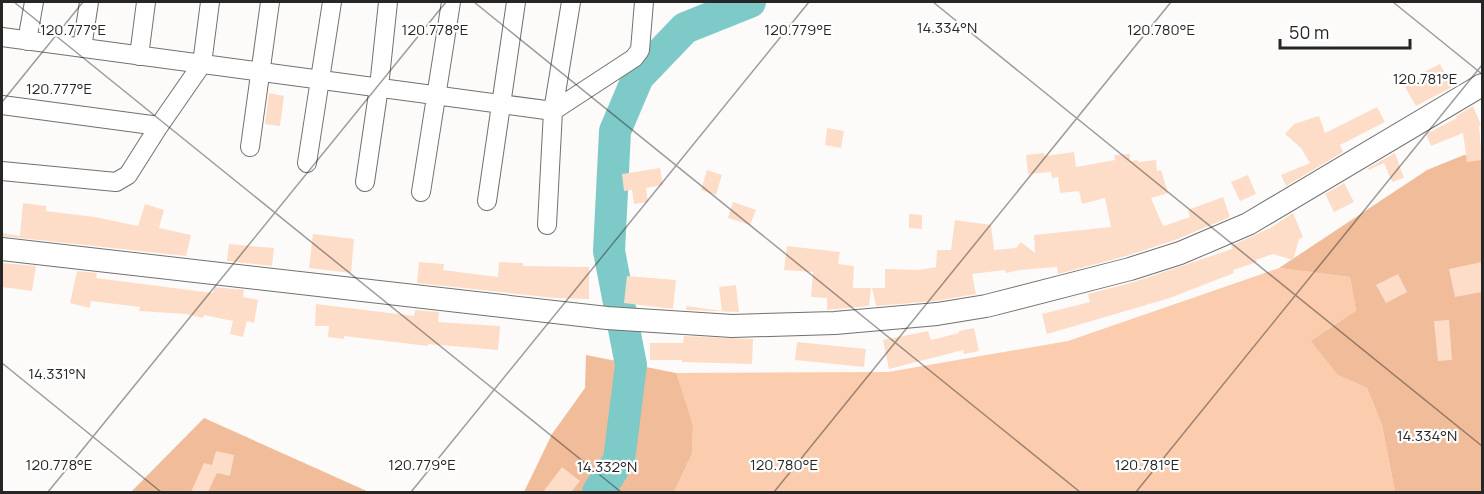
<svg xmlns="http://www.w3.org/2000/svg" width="1484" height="494" viewBox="0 0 1484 494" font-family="Manrope,sans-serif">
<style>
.green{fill:#fbcdae}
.forest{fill:#f0bc99}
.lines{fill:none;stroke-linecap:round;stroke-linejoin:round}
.river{stroke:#7dcac8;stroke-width:32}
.building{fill:#feddc8}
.minor-casing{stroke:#72706e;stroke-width:20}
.tertiary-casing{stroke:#72706e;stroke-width:24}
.minor{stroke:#fff;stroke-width:18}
.tertiary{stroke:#fff;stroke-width:22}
.ticks{fill:none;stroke:#272626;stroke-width:1.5;stroke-opacity:0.45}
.ticks-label{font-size:15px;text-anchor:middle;fill:#272626;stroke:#fff;stroke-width:4.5;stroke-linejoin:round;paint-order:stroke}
</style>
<rect width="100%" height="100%" fill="#fdfbf9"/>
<path class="green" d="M1279,268L1350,277L1356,311L1338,375L1367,388L1382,425L1395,492H674L692,454L693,425L675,373L888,372L1068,341Z"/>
<path class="forest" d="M1464,155L1482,157V492H1395L1382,425L1367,388L1338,375L1311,341L1356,311L1350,277L1279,268L1427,170Z
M586,355L676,373L693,425L692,454L674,492H524L552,434L585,388Z
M204,418L369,492H131Z"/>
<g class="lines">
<path class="river" d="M598,492L619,460L631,365L609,251L615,131L638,77L685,28L750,2"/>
</g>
<path class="building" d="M1440,64L1452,87L1416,106L1405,87L1424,77L1422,73Z
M269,93L284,96L280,126L265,124Z
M1473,106L1481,125L1479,126L1482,160L1467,162L1463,133L1431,146L1426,134L1457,118L1456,116Z
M1377,107L1385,122L1340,145L1343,152L1286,186L1281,175L1310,163L1301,148L1285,134L1294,124L1319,116L1325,133Z
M827,128L844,131L841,148L825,145Z
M1074,152L1076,167L1115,160L1114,155L1130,154V161L1138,160V162L1156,160L1157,171L1161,170L1168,193L1151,198L1162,224L1164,226L1190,217L1188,210L1223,197L1230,217L1175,240L1126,256L1058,274L1057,267L1020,270L1006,273L1005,270L972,274L976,294L935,301L876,306L872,288H885V269L919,270L936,267L937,250H951L955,220L991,225L994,250L1016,248L1021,242L1035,253L1034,235L1111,227L1105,198L1082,204L1079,191L1060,193L1058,177L1052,178L1051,172L1028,174L1026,155L1044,153L1045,156Z
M1395,153L1404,178L1392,182L1384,163L1369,170L1368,168Z
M660,168L663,185L646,188L648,202L634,204L632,190L624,191L622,174Z
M707,170L722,175L716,195L701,190Z
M1248,175L1256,194L1240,201L1231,182Z
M1344,183L1354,202L1334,212L1325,194Z
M733,202L756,210L750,225L728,218Z
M23,203L46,206V211L95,217L138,226L145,204L164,210L159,228L191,235L186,256L2,236V233L20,236Z
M1293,213L1303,237L1299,239L1293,260L1273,254L1256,260L1257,262L1233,270L1234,273L1170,298L1047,334L1042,314L1090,302L1088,294L1134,282L1232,249L1231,246L1270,228Z
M909,214L922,215V229L909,228Z
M313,234L354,239L351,273L309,268Z
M229,244L274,248L272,266L227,261Z
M787,246L840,252L838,264L854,266L853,288H871L869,306L827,310V298L811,297L813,272L784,270Z
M419,262L444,264L443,270L498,277L499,262L523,263V266L589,267V299L555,298L417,283Z
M1482,262V292L1455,297L1449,269Z
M2,263L36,266L32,291L2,287Z
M77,271L97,273L96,278L213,293L215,287L244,290L243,297L258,300L254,323L247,321L243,337L230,334L233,321L204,315L203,318L186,314L139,311L140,307L91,301L90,308L70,303Z
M1398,274L1407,292L1386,303L1376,285Z
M627,276L676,280L673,309L624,303Z
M736,285L739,312L686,310L687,306L722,311L719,287Z
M316,304L414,316L415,310L439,312L438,322L500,326L498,350L428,344V346L344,336V339L328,337L329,326H315Z
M1449,320L1452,360L1438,361L1434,321Z
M974,328L979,351L964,354L963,350L889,369L883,340L928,331L931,340L959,333V331Z
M684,336L753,339L752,364L682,362V360H650V343H683Z
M797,342L866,349L864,367L795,360Z
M216,451L234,455L230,476L217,473L208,492H191L204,463L212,465Z
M562,467L580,481L571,492H543Z"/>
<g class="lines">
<defs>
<path id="minor" d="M2,37L553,111L634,58L640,50L644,2
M27,41L34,2
M82,48L89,2
M139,56L146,2
M2,105L159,126
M250,147L270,2
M307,163L332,2
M2,171L116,182L128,175L159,126L202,64L210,2
M365,182L379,87L388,2
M421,192L451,2
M487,201L516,2
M547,225L553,111L571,2"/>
<path id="tertiary" d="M2,249L607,318L732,326L835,323L937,314L986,306L1130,269L1180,253L1248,224L1482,85"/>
</defs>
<use href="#minor" class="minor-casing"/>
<use href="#tertiary" class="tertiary-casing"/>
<use href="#minor" class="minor"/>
<use href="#tertiary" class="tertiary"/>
</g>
<path class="ticks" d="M14,2L621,492M474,2L1080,492M933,2L1482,446M1393,2L1482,74M2,102L83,2M2,363L161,492M48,492L446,2M411,492L809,2M774,492L1171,2M1136,492L1482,65"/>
<g class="ticks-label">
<text x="947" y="33">14.334°N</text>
<text x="73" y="35">120.777°E</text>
<text x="798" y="35">120.779°E</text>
<text x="435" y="35">120.778°E</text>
<text x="1161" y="35">120.780°E</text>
<text x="1425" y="84">120.781°E</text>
<text x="59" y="94">120.777°E</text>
<text x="57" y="379">14.331°N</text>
<text x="1427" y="441">14.334°N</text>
<text x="59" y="470">120.778°E</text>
<text x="422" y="470">120.779°E</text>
<text x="784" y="470">120.780°E</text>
<text x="1147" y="470">120.781°E</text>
<text x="607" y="472">14.332°N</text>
</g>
<rect width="1484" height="494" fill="none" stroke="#272626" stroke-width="6"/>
<path d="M1280 39v9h130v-9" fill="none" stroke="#272626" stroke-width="3"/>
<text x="1289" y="39" font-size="18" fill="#272626" stroke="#ffffff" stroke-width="4.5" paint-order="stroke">50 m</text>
</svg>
